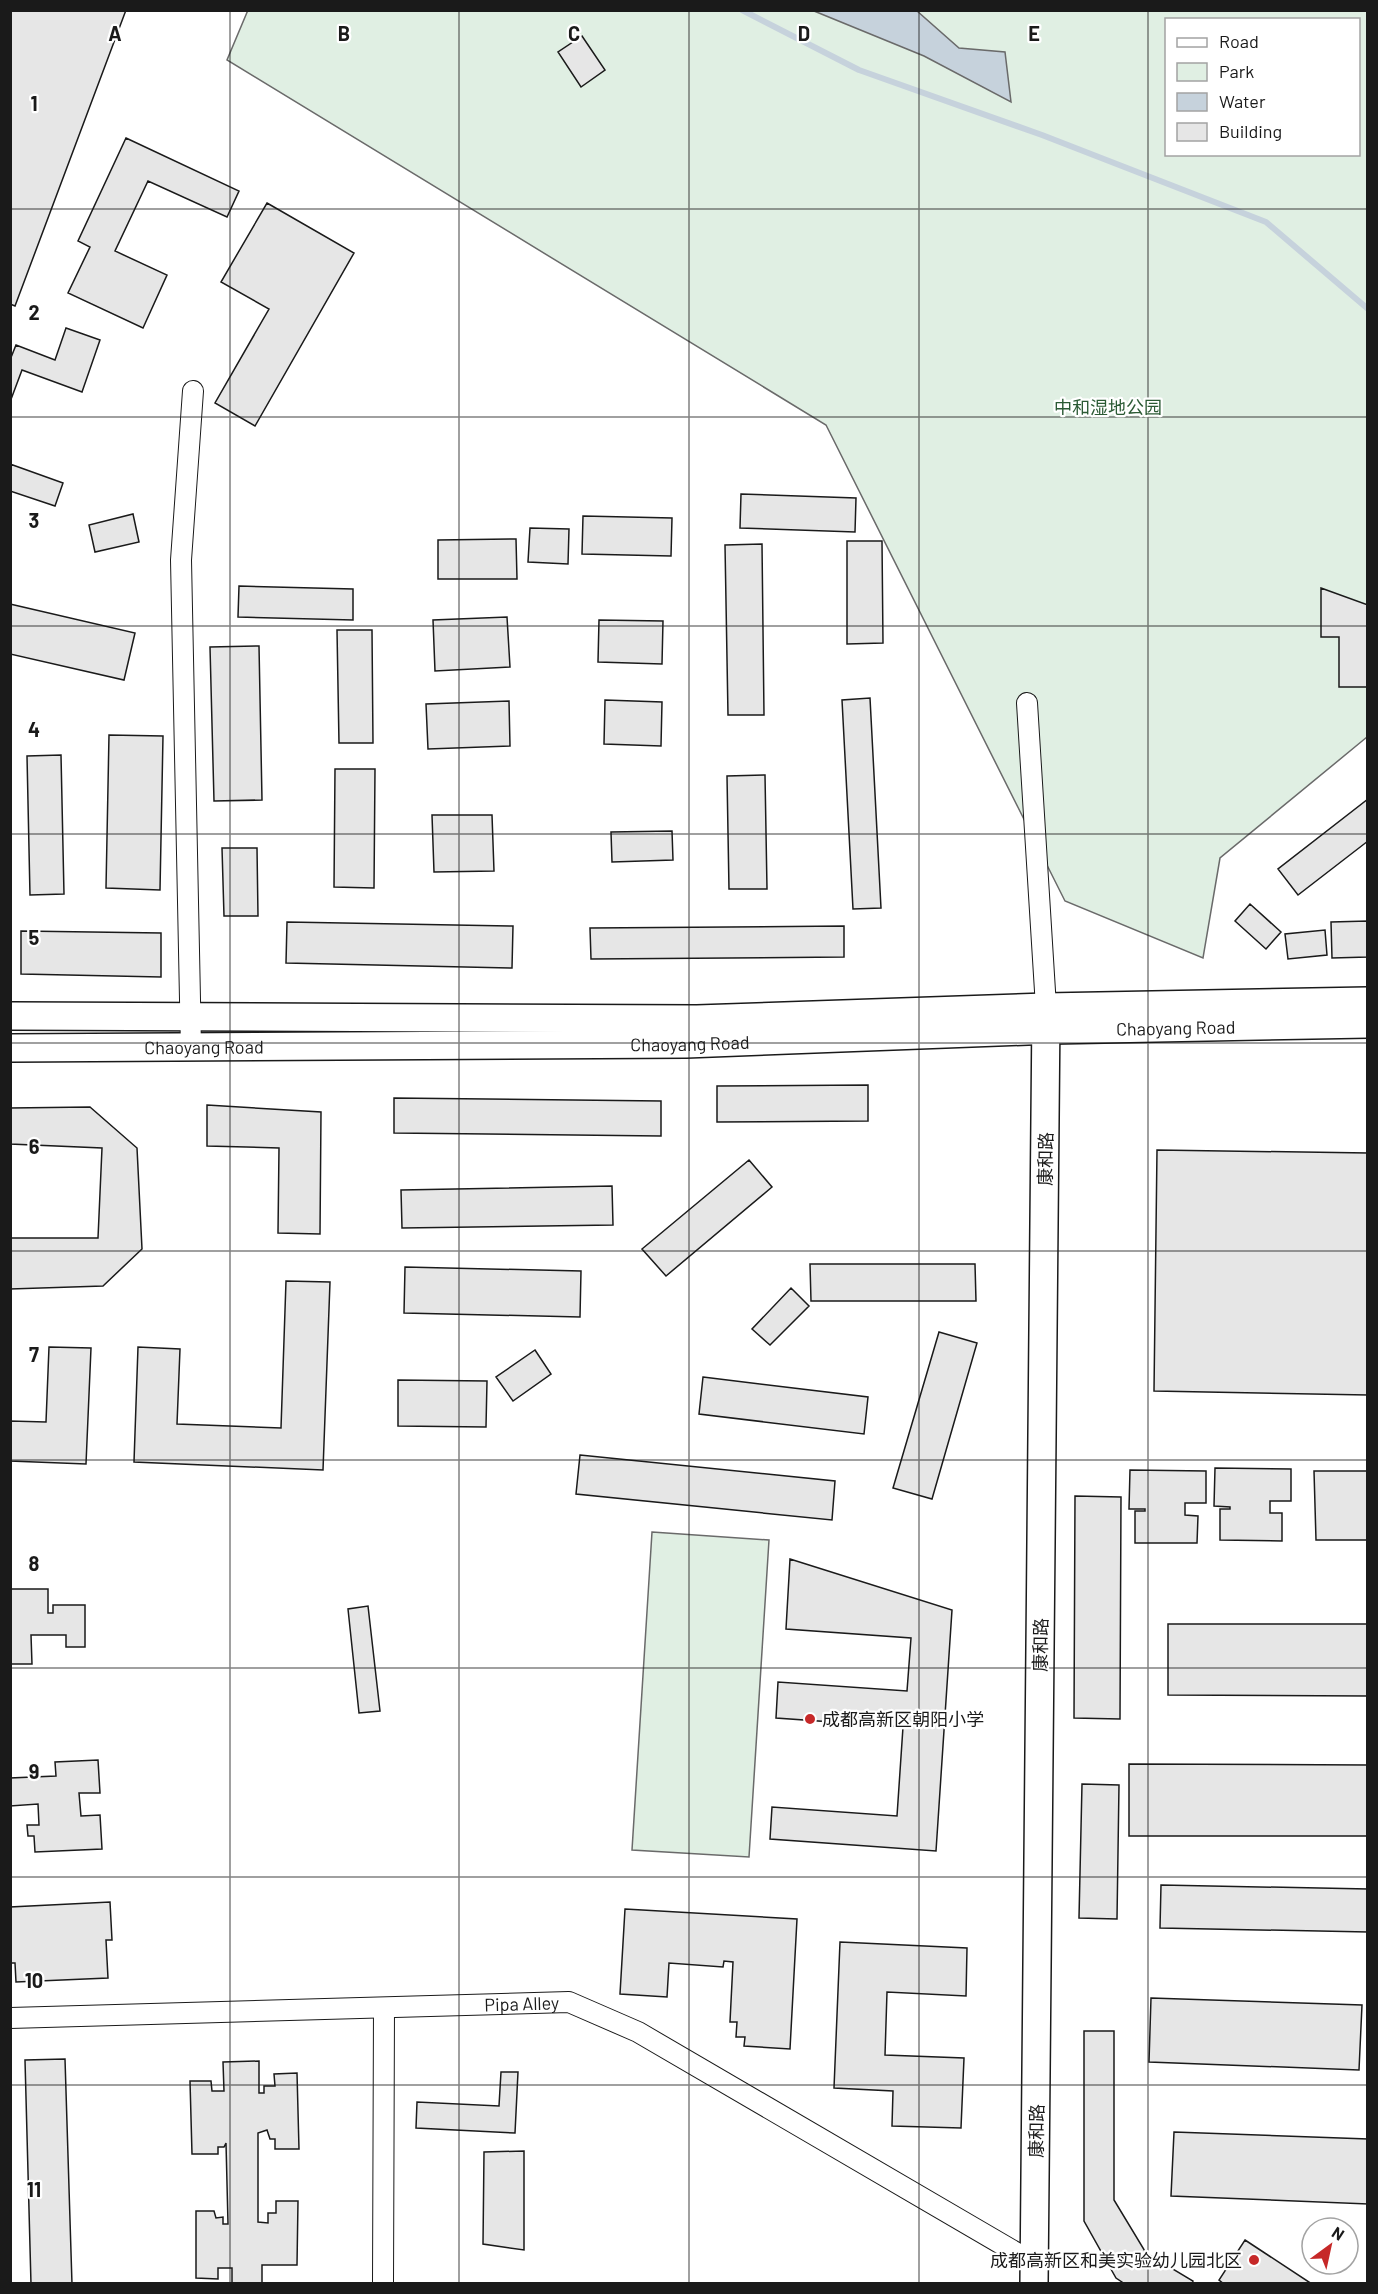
<svg xmlns="http://www.w3.org/2000/svg" width="1378" height="2294" viewBox="0 0 1378 2294" font-family="Barlow,'Noto Sans SC',sans-serif">
<style>
.green{fill:#e0efe3;stroke:#6a6a6a;stroke-width:1.5;fill-rule:evenodd}
.water{fill:#c6d2dc;stroke:#6a6a6a;stroke-width:1.5}
.lines{fill:none;stroke-linecap:round;stroke-linejoin:round}
.stream{stroke:#c6d2dc;stroke-width:6}
.building{fill:#e6e6e6;stroke:#1a1a1a;stroke-width:1.5}
.street-casing{stroke:#1a1a1a;stroke-width:22}
.secondary-casing{stroke:#1a1a1a;stroke-width:30}
.street{stroke:#fff;stroke-width:20}
.secondary{stroke:#fff;stroke-width:27}
.grid{fill:none;stroke:#1a1a1a;stroke-width:1.5;stroke-opacity:0.55}
.poi-dot{fill:#c62828;stroke:#fff;stroke-width:2}
.labels{text-anchor:middle;dominant-baseline:central;stroke-width:4.5;stroke-linejoin:round;paint-order:stroke}
.park-label{font-size:18px;fill:#2b5a34;stroke:#fff}
.street-label{font-size:18px;fill:#1a1a1a;stroke:#fff}
.poi-label{font-size:18px;fill:#1a1a1a;stroke:#fff;text-anchor:start}
.grid-label{font-size:20px;text-anchor:middle;font-weight:bold;fill:#1a1a1a;stroke:#fff;stroke-width:4.5;stroke-linejoin:round;paint-order:stroke}
</style>
<rect width="100%" height="100%" fill="#fff"/>
<path class="green" d="M248,10L1367,11V737L1220,858L1203,958L1065,901L826,425L227,60ZM1166,20H1358V154H1166Z
M652,1532L769,1540L749,1857L632,1850Z"/>
<path class="water" d="M814,11H917L959,48L1005,52L1011,102L924,56Z"/>
<g class="lines">
<path class="stream" d="M742,10L859,70L1042,135L1266,222L1368,309"/>
</g>
<path class="building" d="M10,10H126L15,306L10,304Z
M582,36L605,70L581,87L558,52Z
M126,138L239,191L227,217L148,181L115,251L167,275L143,328L68,293L90,247L78,241Z
M267,203L354,253L255,426L215,403L269,309L221,282Z
M66,328L100,340L82,392L22,370L10,402V360L16,345L55,360Z
M10,464L63,483L55,506L10,491Z
M741,494L856,498L855,532L740,528Z
M133,514L139,542L95,552L89,525Z
M583,516L672,518L671,556L582,554Z
M530,528L569,529L568,564L528,562Z
M516,539L517,579H438V540Z
M847,541H882L883,643L847,644Z
M762,544L764,715H728L725,545Z
M239,586L353,589V620L238,617Z
M1321,588L1368,605V687H1339V637H1321Z
M10,604L135,633L124,680L10,654Z
M507,617L510,667L435,671L433,620Z
M599,620L663,621L662,664L598,662Z
M337,630H372L373,743H339Z
M259,646L262,800L214,801L210,647Z
M870,698L881,908L853,909L842,700Z
M605,700L662,702L661,746L604,744Z
M509,701L510,746L428,749L426,704Z
M109,735L163,736L160,890L106,888Z
M61,755L64,894L30,895L27,756Z
M335,769H375L374,888L334,887Z
M765,775L767,889H729L727,776Z
M1368,799V841L1298,895L1278,869Z
M432,815H492L494,871L434,872Z
M672,831L673,860L612,862L611,832Z
M222,848H257L258,916H224Z
M1250,904L1281,932L1266,949L1235,921Z
M1368,921V957L1332,958L1331,922Z
M287,922L513,926L512,968L286,963Z
M844,926V957L591,959L590,928Z
M1325,930L1327,955L1288,959L1285,934Z
M21,931L161,933V977L21,974Z
M868,1085V1121L717,1122V1086Z
M394,1098L661,1101V1136L394,1133Z
M207,1105L321,1112L320,1234L278,1233L279,1148L207,1146Z
M90,1107L137,1148L142,1249L103,1286L10,1289V1238H98L102,1148L10,1144V1108Z
M1157,1150L1368,1153V1395L1154,1391Z
M749,1160L772,1187L666,1276L642,1249Z
M612,1186L613,1225L402,1228L401,1190Z
M810,1264H975L976,1301H811Z
M405,1267L581,1271L580,1317L404,1313Z
M286,1281L330,1282L323,1470L134,1462L138,1347L180,1349L177,1424L281,1428Z
M791,1288L809,1306L770,1345L752,1329Z
M939,1332L977,1343L932,1499L893,1488Z
M49,1347L91,1348L86,1464L10,1461V1421L46,1422Z
M535,1350L551,1374L513,1401L496,1377Z
M703,1377L868,1397L864,1434L699,1414Z
M398,1380L487,1381L486,1427L398,1426Z
M580,1455L835,1481L832,1520L576,1494Z
M1215,1468L1291,1469V1501H1270V1513H1282V1541L1220,1540V1509H1230V1507L1214,1506Z
M1130,1470L1206,1471V1503H1185V1515L1198,1516L1197,1543H1135V1511H1145V1509H1129Z
M1314,1471H1368V1540H1316Z
M1075,1496L1121,1497L1120,1719L1074,1718Z
M790,1559L952,1610L936,1851L770,1839L772,1807L897,1816L903,1727L776,1718L778,1682L907,1691L911,1638L786,1629Z
M10,1589H48V1613H53V1605H85V1647H66V1635H31L32,1664H10Z
M368,1606L380,1711L359,1713L348,1609Z
M1168,1624H1368V1696L1168,1695Z
M98,1760L100,1793H79L81,1816L100,1815L102,1849L35,1852L34,1836H28L27,1825H39L38,1804L10,1806V1778L56,1776L55,1762Z
M1129,1764L1368,1765V1836H1129Z
M1082,1784L1119,1785L1117,1919L1079,1918Z
M1161,1885L1368,1889V1932L1160,1928Z
M110,1902L112,1940H106L108,1978L16,1982L15,1963H10V1907Z
M625,1909L797,1919L790,2049L744,2046L745,2037H736L737,2022H730L733,1962L724,1961L723,1967L669,1963L667,1997L620,1994Z
M840,1942L967,1948L966,1996L887,1992L885,2055L964,2058L961,2128L892,2126L893,2091L834,2088Z
M1151,1998L1362,2005L1359,2070L1149,2062Z
M1084,2031H1114V2200L1146,2253L1193,2281L1192,2284H1125L1116,2278L1084,2221Z
M65,2059L72,2284H31L25,2060Z
M259,2061V2093H264V2086H275L274,2074L297,2073L299,2149H275V2139H270L267,2130L258,2133V2222L268,2223V2213H276V2201H298L297,2265H262V2284H232V2268H218V2279L196,2278V2211H214L216,2218L223,2217V2224H228L226,2143L224,2147H218V2154H192L190,2081H211L212,2091H224L223,2062Z
M501,2072H518L515,2133L416,2128L417,2102L499,2106Z
M1174,2132L1368,2139V2204L1171,2196Z
M524,2151V2250L483,2244L484,2152Z
M1245,2240L1312,2284H1224L1219,2280Z"/>
<g class="lines">
<defs>
<g id="street">
<path d="M1027,703L1046,1007"/>
<path d="M191,1048L181,560L193,391"/>
<path id="s1" d="M10,2018L569,2002L638,2032L1034,2263"/>
<path d="M383,2284L384,2008"/>
</g>
<g id="secondary">
<path d="M10,1016L697,1019L1046,1007L1368,1001"/>
<path id="s2" d="M10,1048L686,1044L1052,1030L1368,1024"/>
<path d="M1034,2284L1046,1012"/>
</g>
</defs>
<use href="#street" class="street-casing"/>
<use href="#secondary" class="secondary-casing"/>
<use href="#street" class="street"/>
<use href="#secondary" class="secondary"/>
</g>
<path class="grid" d="M230,10V2284M459,10V2284M689,10V2284M919,10V2284M1148,10V2284M10,209H1368M10,417H1368M10,626H1368M10,834H1368M10,1043H1368M10,1251H1368M10,1460H1368M10,1668H1368M10,1877H1368M10,2085H1368"/>
<g class="poi-dot">
<circle cx="810" cy="1719" r="6"/>
<circle cx="1254" cy="2260" r="6"/>
</g>
<g class="labels">
<g class="park-label">
<text x="1108" y="407">中和湿地公园</text>
</g>
<g class="street-label">
<text stroke="none"><textPath href="#s2" startOffset="1166">Chaoyang Road</textPath></text>
<text stroke="none"><textPath href="#s2" startOffset="680">Chaoyang Road</textPath></text>
<text stroke="none"><textPath href="#s2" startOffset="194">Chaoyang Road</textPath></text>
<text transform="translate(1045 1159) rotate(-89)">康和路</text>
<text transform="translate(1040 1645) rotate(-89)">康和路</text>
<text stroke="none"><textPath href="#s1" startOffset="512">Pipa Alley</textPath></text>
<text transform="translate(1036 2131) rotate(-89)">康和路</text>
</g>
<g class="poi-label">
<text x="822" y="1719">成都高新区朝阳小学</text>
<text x="1242" y="2260" text-anchor="end">成都高新区和美实验幼儿园北区</text>
</g>
</g>
<g class="grid-label">
<text x="115" y="41">A</text>
<text x="344" y="41">B</text>
<text x="574" y="41">C</text>
<text x="804" y="41">D</text>
<text x="1034" y="41">E</text>
<text x="34" y="111">1</text>
<text x="34" y="320">2</text>
<text x="34" y="528">3</text>
<text x="34" y="737">4</text>
<text x="34" y="945">5</text>
<text x="34" y="1154">6</text>
<text x="34" y="1362">7</text>
<text x="34" y="1571">8</text>
<text x="34" y="1779">9</text>
<text x="34" y="1988">10</text>
<text x="34" y="2197">11</text>
</g>
<rect width="1378" height="2294" fill="none" stroke="#1a1a1a" stroke-width="24"/>
<rect x="1165" y="18" width="195" height="138" fill="#ffffff" stroke="#a3a3a3" stroke-width="1.5"/>
<rect x="1177" y="38" width="30" height="9" fill="#ffffff" stroke="#a3a3a3" stroke-width="1.5"/>
<text x="1219" y="48" font-size="18" fill="#1a1a1a">Road</text>
<rect x="1177" y="63" width="30" height="18" fill="#e0efe3" stroke="#a3a3a3" stroke-width="1.5"/>
<text x="1219" y="78" font-size="18" fill="#1a1a1a">Park</text>
<rect x="1177" y="93" width="30" height="18" fill="#c6d2dc" stroke="#a3a3a3" stroke-width="1.5"/>
<text x="1219" y="108" font-size="18" fill="#1a1a1a">Water</text>
<rect x="1177" y="123" width="30" height="18" fill="#e6e6e6" stroke="#a3a3a3" stroke-width="1.5"/>
<text x="1219" y="138" font-size="18" fill="#1a1a1a">Building</text>
<g transform="translate(1330 2246) rotate(33)"><circle r="28" fill="#ffffff" stroke="#a3a3a3" stroke-width="1.5"/>
<path d="M0-4.5L10 22L0 15L-10 22Z" fill="#c62828"/>
<text y="-9" font-size="16" font-weight="bold" text-anchor="middle" fill="#1a1a1a">N</text>
</g>
</svg>
